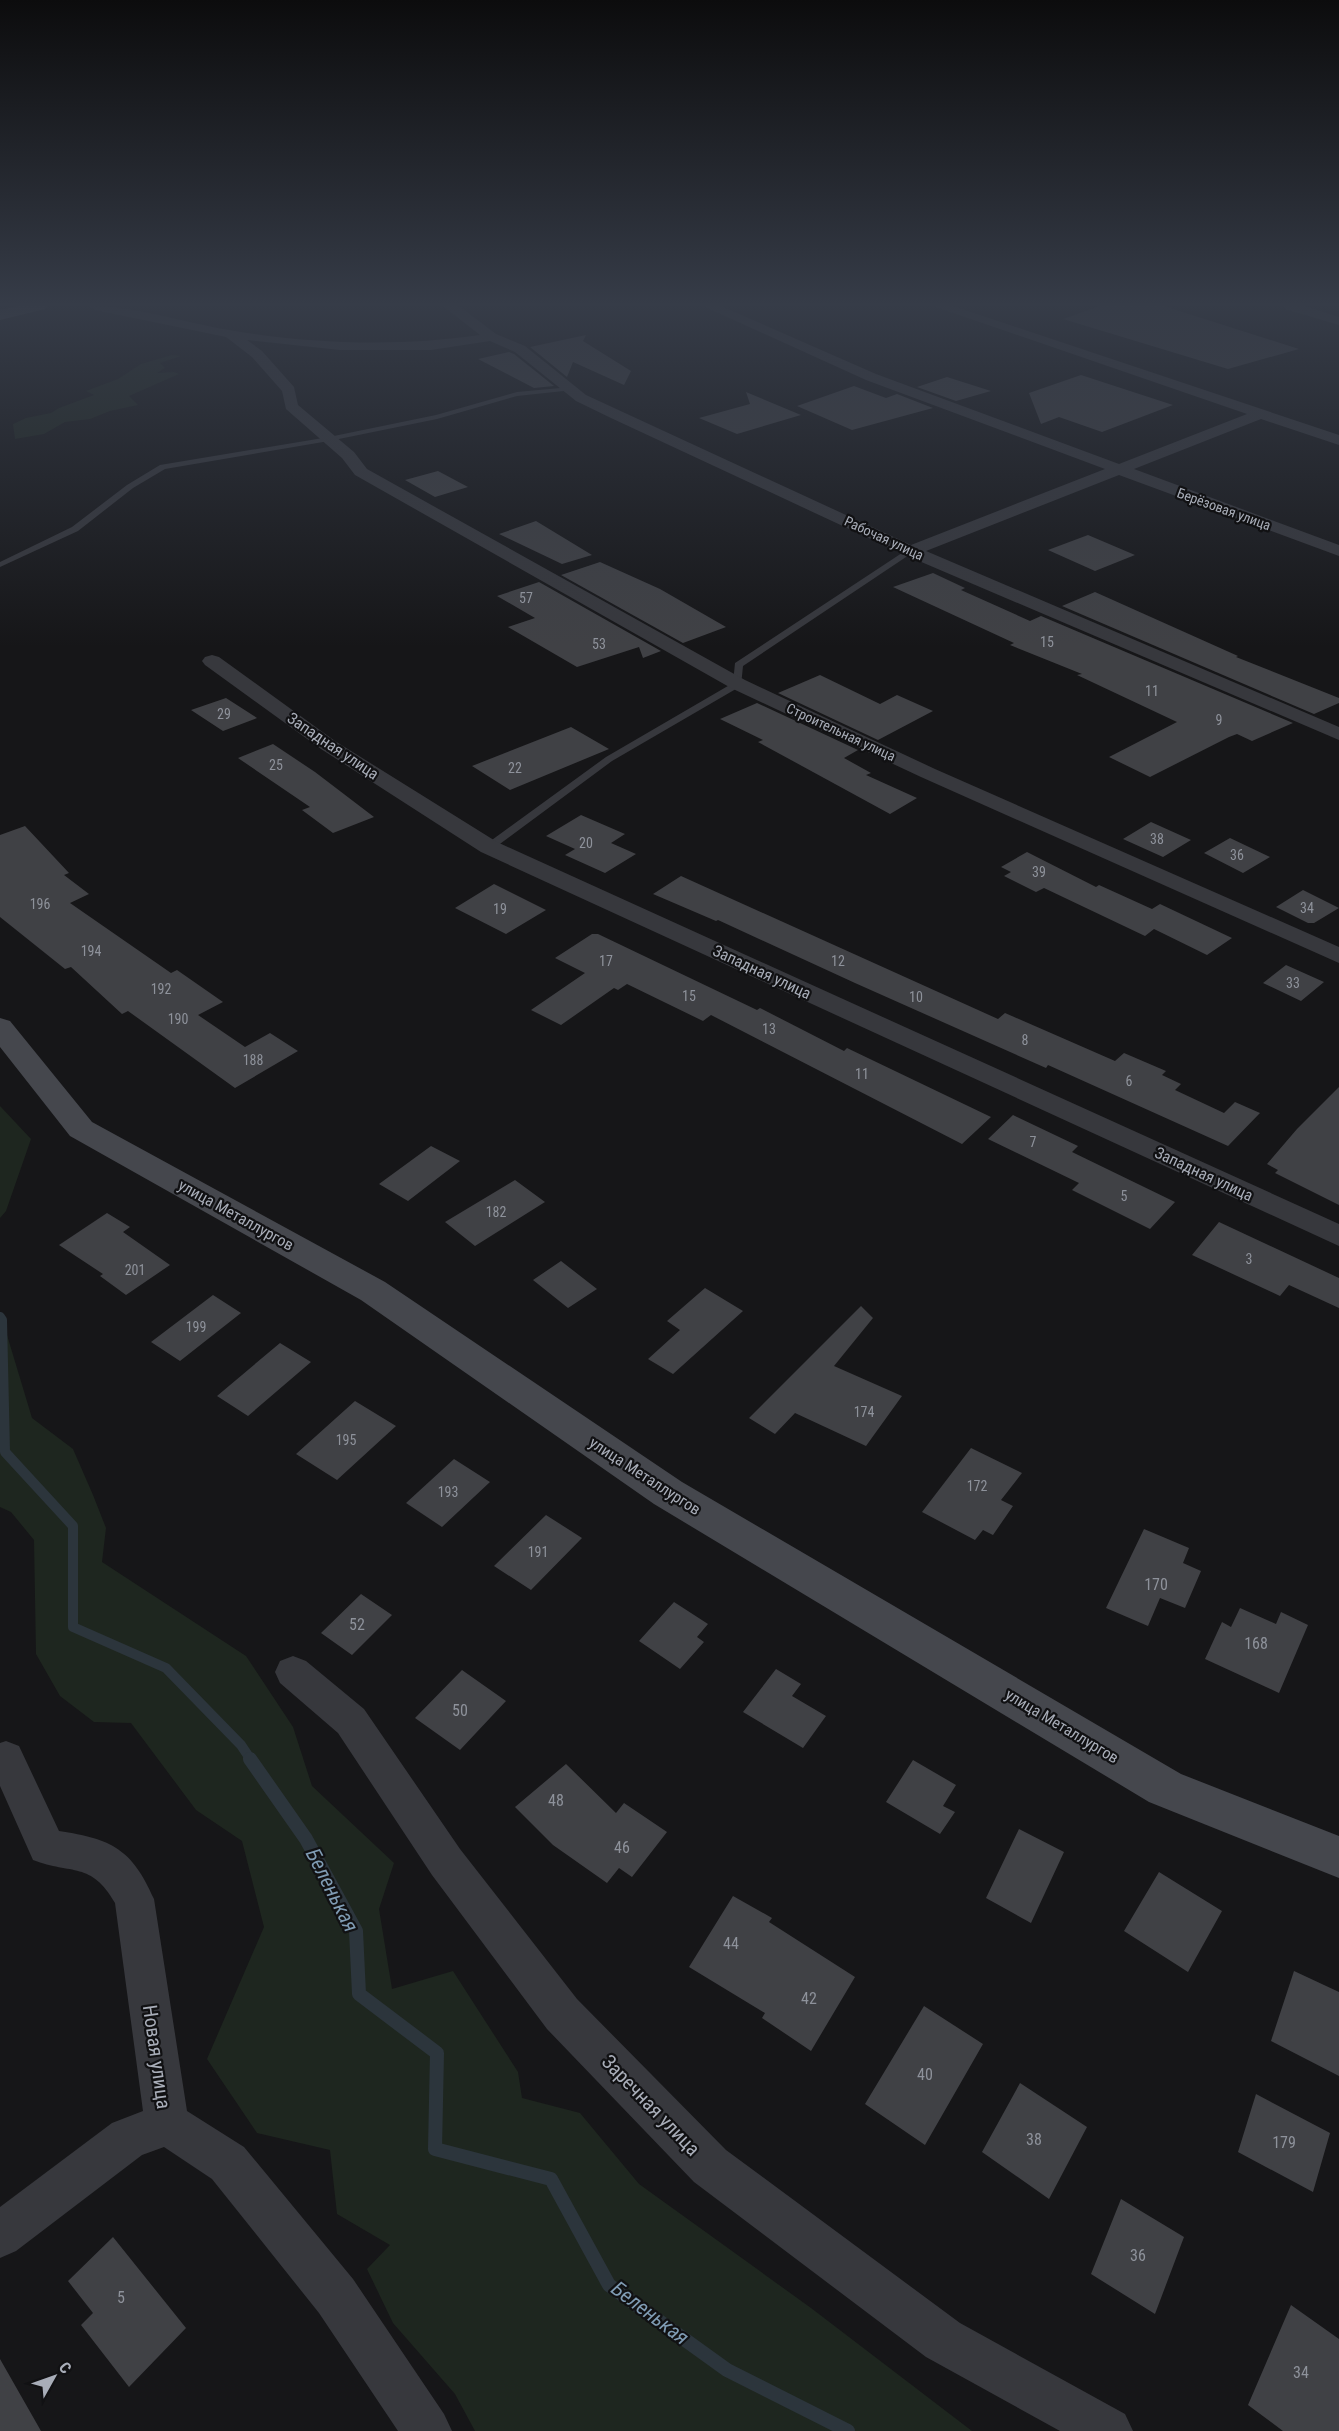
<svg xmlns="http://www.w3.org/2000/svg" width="1339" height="2431" viewBox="0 0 1339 2431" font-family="'Roboto Condensed',sans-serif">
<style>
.green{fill:#1e261f}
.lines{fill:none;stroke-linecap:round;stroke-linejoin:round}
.stream-far1{stroke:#2c353c;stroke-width:10}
.stream{stroke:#2c353c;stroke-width:14}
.building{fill:#404145}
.lane{fill:#37383d;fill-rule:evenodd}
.street{fill:#37383d;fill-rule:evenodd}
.secondary{fill:#45474d;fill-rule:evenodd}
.primary{fill:#53555c;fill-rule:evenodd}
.labels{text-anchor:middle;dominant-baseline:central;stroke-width:4.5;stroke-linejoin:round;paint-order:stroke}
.far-street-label{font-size:14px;fill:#a8adb8;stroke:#111113}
.number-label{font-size:14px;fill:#8e929b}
.street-label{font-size:16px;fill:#a8adb8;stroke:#111113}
.near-number-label{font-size:16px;fill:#8e929b}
.near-street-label{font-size:20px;fill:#a8adb8;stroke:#111113}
.near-water-label{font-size:21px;font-style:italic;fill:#7f9bb3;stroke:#111113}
</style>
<rect width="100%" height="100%" fill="#161618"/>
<path class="green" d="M172,355L181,356L160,363L165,368L157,373L174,372L179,374L129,396L138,405L110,411L90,419L65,422L44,434L15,439L13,424L26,418L51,413L59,408L94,395L86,391L118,379L141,364Z
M0,1106L31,1139L6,1211L0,1218Z
M0,1334L7,1335L32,1418L73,1449L93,1495L106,1528L102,1562L246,1656L293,1727L312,1786L394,1863L379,1909L392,1989L453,1971L518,2072L522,2098L580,2113L639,2184L811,2308L972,2431H475L455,2394L393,2323L367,2269L390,2245L337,2214L330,2150L257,2133L207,2059L264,1927L242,1841L196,1810L131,1723L94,1722L60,1696L36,1654L34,1540L11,1512L0,1507Z"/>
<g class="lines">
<path class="stream-far1" d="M0,1317L2,1320L5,1452L73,1526V1627L166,1668L241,1745L251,1760"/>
<path class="stream" d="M250,1759L306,1839L356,1931L359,1994L437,2053L435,2149L551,2179L609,2285L727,2370L848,2431"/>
</g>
<path class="building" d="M1100,306H1164L1299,349L1228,369L1063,319Z
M586,335L583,341L631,371L624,385L573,362L567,377L530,347Z
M509,352L514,354L554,386L534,388L478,359Z
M1081,375L1173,405L1102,432L1059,417L1041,424L1029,393Z
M947,377L991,391L956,401L917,387Z
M854,386L886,398L897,394L933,408L852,430L797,406Z
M746,392L801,415L737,434L699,418L750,404Z
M438,471L468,487L435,497L405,480Z
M536,521L592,555L562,564L499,534Z
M1088,535L1135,555L1095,571L1048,550Z
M600,562L660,589L726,627L683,643L561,575Z
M933,573L965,588L961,590L1030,621L1041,616L1293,723L1252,741L1237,734L1229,737L1150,777L1109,757L1177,722L1077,675L1082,674L1010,645L1014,643L893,587Z
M539,582L661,651L643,658L639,647L577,667L508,627L535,618L497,596Z
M1095,592L1238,656L1236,657L1339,698V703L1314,714L1062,606Z
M820,675L880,704L897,695L933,711L878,740L778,693Z
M226,698L257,718L223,731L191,710Z
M757,703L858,750L844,758L871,773L866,775L917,798L890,814L758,742L763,740L720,719Z
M571,727L609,749L510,790L472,766Z
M273,744L315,772L374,817L333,833L302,810L310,807L238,758Z
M581,815L625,834L611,843L636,854L605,873L565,855L575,849L546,836Z
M1151,822L1191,840L1163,857L1123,839Z
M25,826L69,873L64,875L89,894L70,903L171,973L177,970L223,1002L198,1015L245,1047L270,1033L298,1051L235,1088L128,1011L122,1014L71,967L65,969L0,917V835Z
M1230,838L1270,857L1243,873L1204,853Z
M1027,852L1096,887L1099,885L1152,909L1160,904L1232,938L1207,955L1154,929L1145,936L1044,888L1036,892L1004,876L1011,872L1001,867Z
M681,876L998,1019L1005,1013L1115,1061L1124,1053L1166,1071L1162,1075L1181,1084L1175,1090L1224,1113L1235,1102L1260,1113L1228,1146L1048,1065L1046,1068L855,983L718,920L716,921L653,894Z
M494,884L546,910L506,934L455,908Z
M1303,890L1339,908L1314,923H1308L1276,907Z
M592,934H598L757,1010L760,1008L844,1051L847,1048L991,1117L962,1144L711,1015L703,1021L627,984L618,990L614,988L561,1025L531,1010L585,973L555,958Z
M1286,965L1324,982L1301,1001L1263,983Z
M1339,1087V1205L1275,1173L1278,1170L1267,1164L1297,1129Z
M1013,1115L1078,1146L1072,1152L1175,1202L1150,1229L1072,1190L1079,1183L988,1139Z
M431,1146L460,1161L408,1201L379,1184Z
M515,1180L545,1202L475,1246L445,1222Z
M107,1213L130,1227L123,1232L170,1265L126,1295L100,1276L103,1274L59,1245Z
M1219,1222L1339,1278V1308L1289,1285L1280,1296L1192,1255Z
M561,1261L597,1289L568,1308L533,1280Z
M705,1288L743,1311L673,1374L648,1359L680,1330L667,1321Z
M213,1295L241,1313L180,1361L151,1342Z
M861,1306L873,1318L834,1366L902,1396L866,1446L795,1413L775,1434L749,1418Z
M280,1343L311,1362L248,1416L217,1396Z
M355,1401L396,1426L337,1480L296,1454Z
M971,1448L1022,1473L1001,1500L1013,1506L993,1535L983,1530L975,1540L922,1512Z
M454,1459L490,1482L442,1527L406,1503Z
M546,1515L582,1538L531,1590L494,1566Z
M1144,1529L1189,1548L1183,1563L1201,1571L1185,1608L1160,1598L1148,1626L1106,1608Z
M361,1594L392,1615L352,1655L321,1633Z
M674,1602L708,1624L697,1637L704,1642L680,1669L639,1641Z
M1240,1608L1276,1624L1281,1612L1308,1625L1279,1693L1205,1659L1222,1622L1231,1627Z
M776,1669L801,1684L792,1696L826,1716L803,1748L743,1712Z
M462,1670L506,1701L460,1750L415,1718Z
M913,1760L956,1785L943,1806L955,1812L940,1834L886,1802Z
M566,1764L616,1813L624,1803L667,1832L632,1877L619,1868L607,1883L553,1845L515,1807Z
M1019,1829L1064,1852L1031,1923L986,1898Z
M1159,1872L1222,1911L1188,1972L1124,1931Z
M733,1896L772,1918L769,1922L855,1977L811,2051L762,2018L765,2013L689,1967Z
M1294,1971L1339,1992V2076L1271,2041Z
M924,2006L983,2044L925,2145L865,2104Z
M1020,2083L1087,2127L1049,2199L982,2152Z
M1256,2094L1330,2133L1313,2192L1238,2152Z
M1121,2199L1184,2237L1155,2314L1091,2274Z
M113,2237L186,2328L129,2387L81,2325L93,2313L68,2281Z
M1291,2305L1339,2339V2431H1283L1248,2405Z
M0,2359L41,2431H0Z"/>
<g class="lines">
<path class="lane" d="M571,387L573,390L517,396L437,419L329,441L165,469L133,488L78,531L0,567V562L72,527L127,485L160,465L329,437L436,415L517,392Z
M908,549L915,551L743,666L741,686L612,761L493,849H485V845L606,757L733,683L735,663Z"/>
<path class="street" d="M89,306C136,306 182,322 229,330C311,344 397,347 480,335L443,306H459L496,334L525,346L586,395L911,545L1105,469L866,380L703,306H721L876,374L1119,464L1247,414L933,306H953L1339,435V445L1261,419L1134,469L1339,545V556L1119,475L926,551L1339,727V740L905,555L611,418L576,401L515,352L490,341L431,350H340L247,340L262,351L294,387L298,405L354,452L367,469L745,680L935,769L1339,947V963L921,777L731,688L355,475L342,458L286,409L282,391L252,357L226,337L95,310Z
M1284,306H1305L1339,317V325L1285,309Z
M212,655L219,657L335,741L497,842L1339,1224V1246L481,852L321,749L205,665L202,661L205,657Z
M293,1656L306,1661L364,1709L460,1849L577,1999L726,2150L960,2323L1125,2414L1133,2431H1060L926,2357L694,2182L547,2029L432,1875L338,1733L280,1683L275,1672L280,1661Z
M6,1741L19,1746L59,1831C112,1839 132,1849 154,1899L187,2111L244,2147L353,2279L444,2414L452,2431H398L319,2313L212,2179L164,2147L142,2155L16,2251L0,2258V2207L112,2123L143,2111L115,1903C91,1861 72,1875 33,1860L0,1786V1743Z"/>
<path class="secondary" d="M0,1018L10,1021L92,1122L385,1282L682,1482L1181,1774L1339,1836V1878L1149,1802L654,1504L361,1300L70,1136L0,1047Z"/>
<path class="primary" d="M18,306H47L45,309L0,320V310Z"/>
</g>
<linearGradient id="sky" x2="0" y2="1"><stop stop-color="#0c0c0d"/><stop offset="0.47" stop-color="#363c48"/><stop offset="1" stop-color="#363c48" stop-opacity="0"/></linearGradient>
<rect width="1339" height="647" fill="url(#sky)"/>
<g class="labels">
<g class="far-street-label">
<text transform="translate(1224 509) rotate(20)">Берёзовая улица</text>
<text transform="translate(884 538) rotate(25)">Рабочая улица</text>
<text transform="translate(841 732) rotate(25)">Строительная улица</text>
</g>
<g class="number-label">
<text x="526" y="598">57</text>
<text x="1047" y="642">15</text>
<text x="599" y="644">53</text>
<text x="1152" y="691">11</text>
<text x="224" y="714">29</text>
<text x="1219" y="720">9</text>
<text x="276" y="765">25</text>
<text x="515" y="768">22</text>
<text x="1157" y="839">38</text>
<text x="586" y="843">20</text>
<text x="1237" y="855">36</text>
<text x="1039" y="872">39</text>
<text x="40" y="904">196</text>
<text x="1307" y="908">34</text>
<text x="500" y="909">19</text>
<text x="91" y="951">194</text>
<text x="606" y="961">17</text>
<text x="838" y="961">12</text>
<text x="1293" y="983">33</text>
<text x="161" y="989">192</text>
<text x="689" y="996">15</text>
<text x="916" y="997">10</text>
<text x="178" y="1019">190</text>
<text x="769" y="1029">13</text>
<text x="1025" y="1040">8</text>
<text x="253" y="1060">188</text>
<text x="862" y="1074">11</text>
<text x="1129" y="1081">6</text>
<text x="1033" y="1142">7</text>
<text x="1124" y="1196">5</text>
<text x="496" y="1212">182</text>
<text x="1249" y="1259">3</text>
<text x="135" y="1270">201</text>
<text x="196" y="1327">199</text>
<text x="864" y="1412">174</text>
<text x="346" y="1440">195</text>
<text x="977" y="1486">172</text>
<text x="448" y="1492">193</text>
<text x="538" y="1552">191</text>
</g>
<g class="street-label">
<text transform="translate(333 746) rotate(34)">Западная улица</text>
<text transform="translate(762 972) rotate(25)">Западная улица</text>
<text transform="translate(1204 1174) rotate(25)">Западная улица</text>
<text transform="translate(236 1215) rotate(29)">улица Металлургов</text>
<text transform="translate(645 1476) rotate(33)">улица Металлургов</text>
<text transform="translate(1062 1726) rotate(31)">улица Металлургов</text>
</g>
<g class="near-number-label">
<text x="1156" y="1584">170</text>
<text x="357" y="1624">52</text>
<text x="1256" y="1643">168</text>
<text x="460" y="1710">50</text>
<text x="556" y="1800">48</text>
<text x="622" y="1847">46</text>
<text x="731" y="1943">44</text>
<text x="809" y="1998">42</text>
<text x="925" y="2074">40</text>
<text x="1034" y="2139">38</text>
<text x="1284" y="2142">179</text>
<text x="1138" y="2255">36</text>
<text x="121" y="2297">5</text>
<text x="1301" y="2372">34</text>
</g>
<g class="near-street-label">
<text transform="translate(157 2057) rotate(82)">Новая улица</text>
<text transform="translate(651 2105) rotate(46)">Заречная улица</text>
</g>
<g class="near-water-label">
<text transform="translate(332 1890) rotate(63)">Беленькая</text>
<text transform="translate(650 2313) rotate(37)">Беленькая</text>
</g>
</g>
<g transform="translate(54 2377) rotate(50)" stroke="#111113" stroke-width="4.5" paint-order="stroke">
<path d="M0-4.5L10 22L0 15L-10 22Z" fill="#a8adb8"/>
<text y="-9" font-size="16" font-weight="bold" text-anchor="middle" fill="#a8adb8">С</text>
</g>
</svg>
